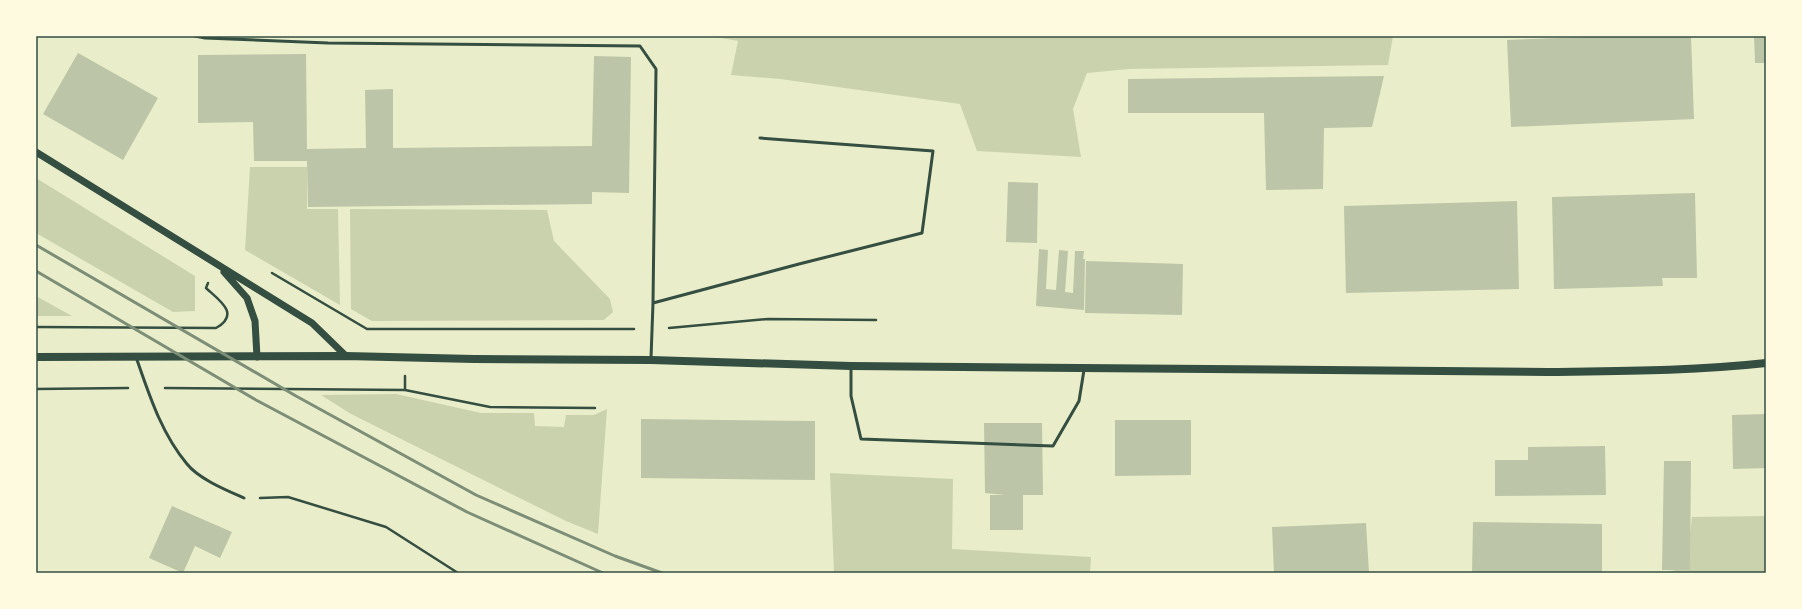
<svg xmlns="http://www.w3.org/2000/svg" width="1802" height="609" viewBox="0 0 1802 609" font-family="Helvetica,sans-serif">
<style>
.green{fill:#cad2ad}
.building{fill:#bcc5a7}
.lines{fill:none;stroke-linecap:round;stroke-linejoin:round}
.path{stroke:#344e41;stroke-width:2.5}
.service{stroke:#344e41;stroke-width:3}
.tertiary{stroke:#344e41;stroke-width:7}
.secondary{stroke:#344e41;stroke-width:8}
.rail{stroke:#7c8e77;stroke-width:3}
.neatline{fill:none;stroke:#344e41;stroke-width:1.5}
</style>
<rect width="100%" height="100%" fill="#e9edc9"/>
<path class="green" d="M710,36H1393L1388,65L1129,69L1087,73L1073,109L1081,157L977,151L960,104L780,79L731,75L738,41Z
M250,167H307V209H338L340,305L245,250Z
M36,178L195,276V311L173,312L36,233Z
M350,209L547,210L554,241L610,299L613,312L604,320L372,321L351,309Z
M36,296L72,316H36Z
M396,394L481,413H534L535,426L564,427L566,415H594L607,409L598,534L566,521L351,414L321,395Z
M830,473L953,479L952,549L1091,557L1090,573H834Z
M1766,516V573H1664L1686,567L1692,517Z"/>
<path class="building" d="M1612,36H1691L1694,119L1511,127L1507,40Z
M1754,36H1766V63H1755Z
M78,53L158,98L123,160L43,114Z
M306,54L307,149L366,148L365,90L393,89V148L592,146L594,56L631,57L629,193L592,192V204L308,207L307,161H254L253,122L198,123V55Z
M1384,76L1372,127L1324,128L1323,189L1266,190L1264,113H1128V79Z
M1008,182L1038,183L1037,243L1006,242Z
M1695,193L1697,278H1662L1663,286L1554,289L1552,197Z
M1517,201L1519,289L1346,293L1344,206Z
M1039,249L1048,250L1046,289L1056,290L1059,250L1068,251L1065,292L1073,293L1075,251H1084L1083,259H1085L1084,310L1036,306Z
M1086,261L1183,264L1182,315L1085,313Z
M1766,414V468L1733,469L1732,415Z
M641,419L815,421V480L641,478Z
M1115,420H1191V475L1115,476Z
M984,423H1042L1043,495H1023V530H990V495H1005L985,493Z
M1605,446L1606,495L1495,496V460H1528V447Z
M1664,461H1691L1690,570H1662Z
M172,506L232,532L220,558L195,546L183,573L149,558Z
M1473,522L1602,524V573H1472Z
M1366,523L1369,573H1274L1272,527Z"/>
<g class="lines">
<path class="path" d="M272,273L367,329H634
M36,327L216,328C241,314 219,300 206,288L208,283
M669,328L768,319L876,320
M405,376V390
M165,388L405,390L490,407L595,408
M36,389L128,388
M260,498L288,497L386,527L458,573"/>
<path class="service" d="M195,36L205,38L328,43L640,46L656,69L653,303L651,358
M653,303L799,264L922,233L933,151L760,138
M136,357C149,394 161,433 187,464C199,479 226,490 244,498
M851,368V396L861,439L1053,446L1079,401L1084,370"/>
<path class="tertiary" d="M36,152L312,323L346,356
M224,272L247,298L255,321L257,357"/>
<path class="secondary" d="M36,357L346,356L474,359L651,360L851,366L1548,372C1621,371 1694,371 1766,363"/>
<path class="rail" d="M36,245L296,396L476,495L615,556L662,573
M36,271L256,400L467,512L603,573"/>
</g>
<rect width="1802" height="609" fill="none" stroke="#fefae0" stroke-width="74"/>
<rect x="37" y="37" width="1728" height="535" class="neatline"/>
</svg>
